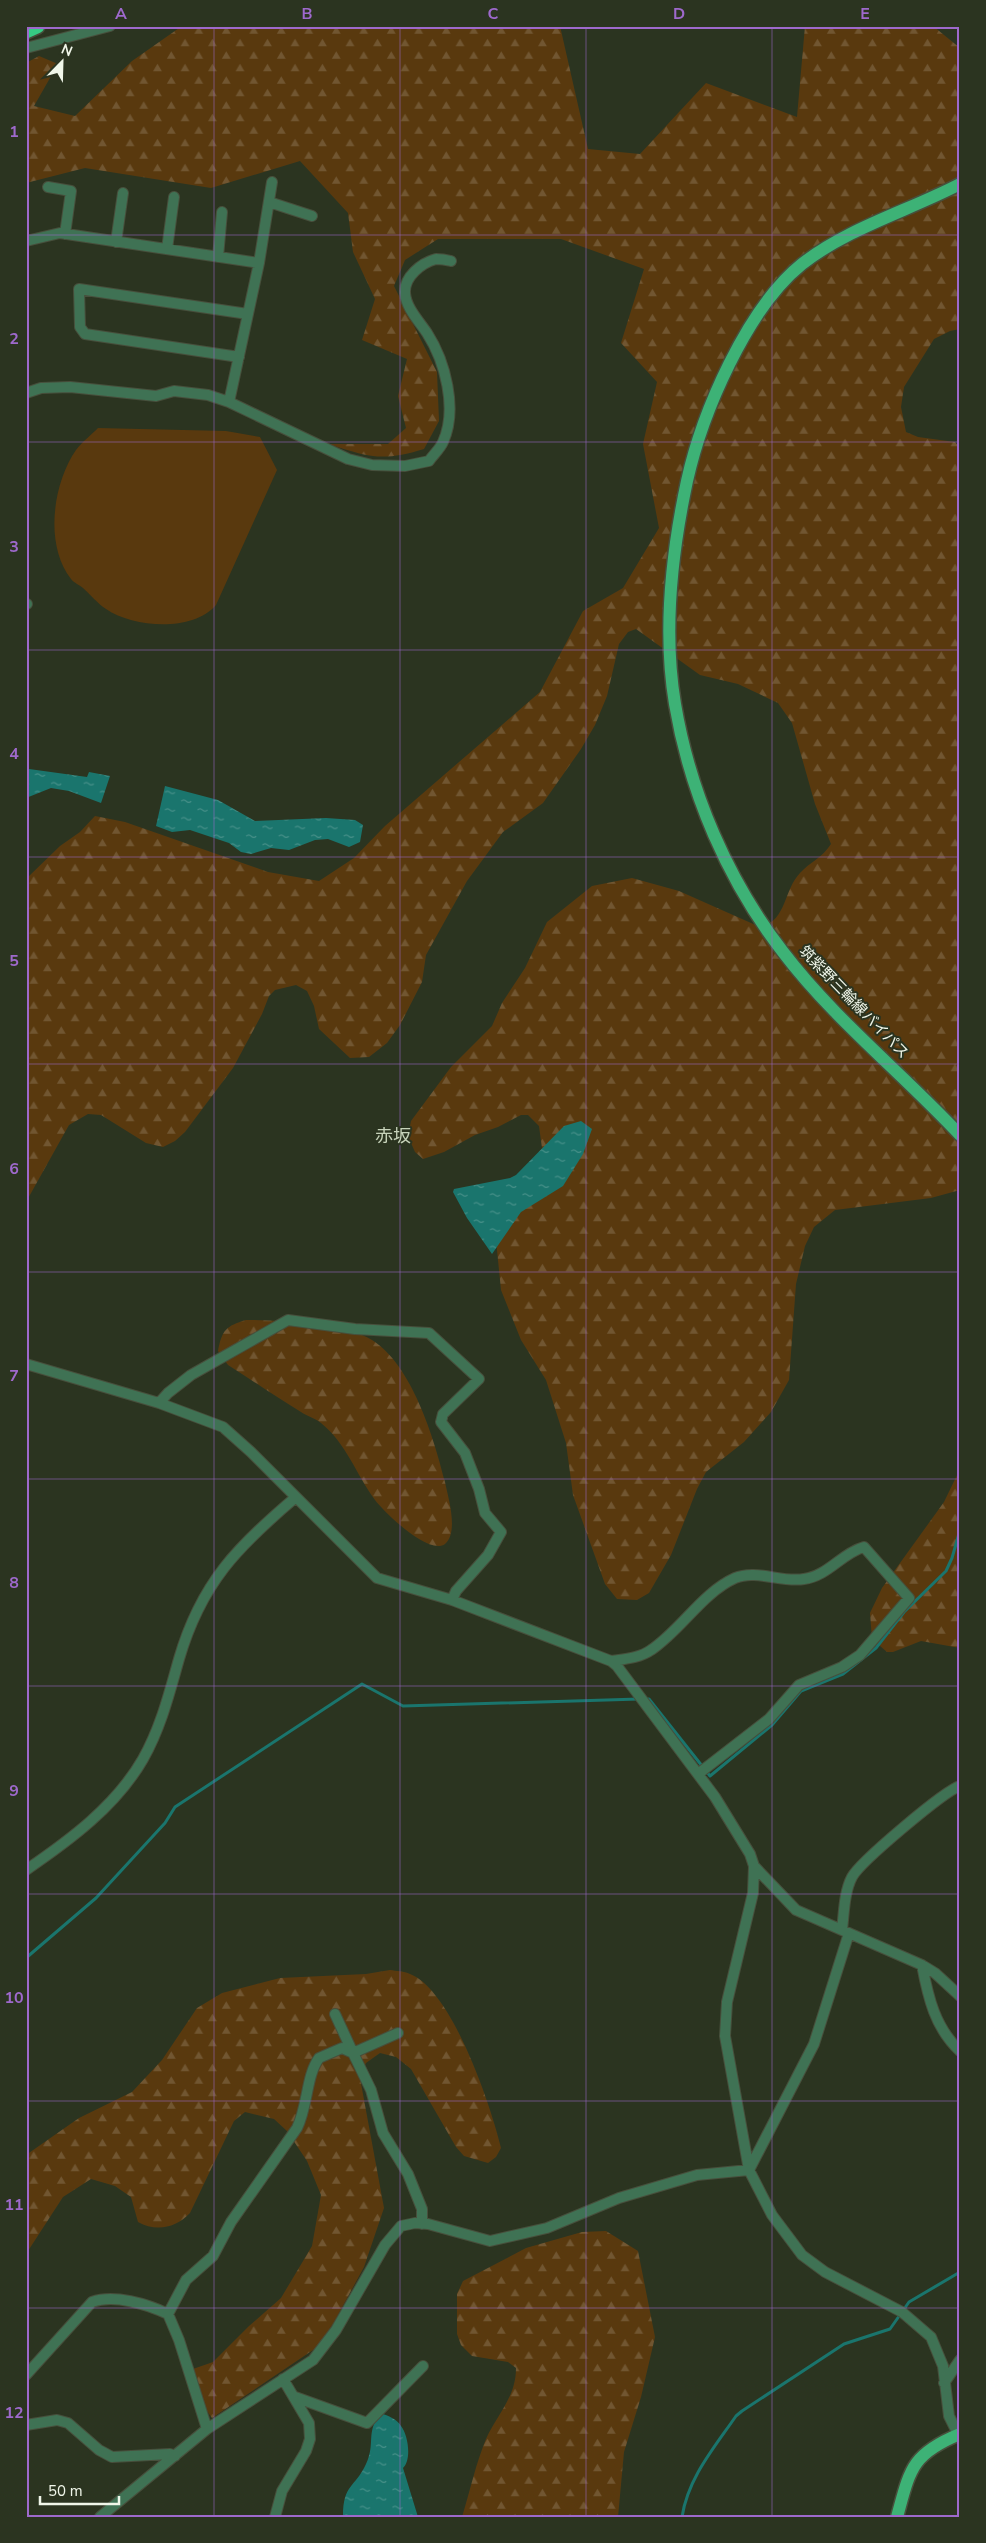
<svg xmlns="http://www.w3.org/2000/svg" width="986" height="2543" viewBox="0 0 986 2543" font-family="'Nunito Sans','Noto Sans JP',sans-serif">
<style>
.forest{fill:url(#forest-firs)}
.garden{fill:#59390e}
.water{fill:url(#water-ripples)}
.lines{fill:none;stroke-linecap:round;stroke-linejoin:round}
.stream{stroke:#1a756d;stroke-width:3}
.minor-casing{stroke:#474f3c;stroke-width:12}
.major-casing{stroke:#474f3c;stroke-width:15}
.highway-casing{stroke:#474f3c;stroke-width:18}
.minor{stroke:#3f7254;stroke-width:10}
.major{stroke:#3db276;stroke-width:12}
.highway{stroke:#36cc83;stroke-width:15}
.grid{fill:none;stroke:#9e69cc;stroke-width:1;stroke-opacity:0.55}
.labels{text-anchor:middle;dominant-baseline:central;stroke-width:4;stroke-linejoin:round;paint-order:stroke}
.street-label{font-size:15px;fill:#f0f6e9;stroke:#2b3420}
.quarter-label{font-size:18px;fill:#c7d3ba;stroke:#2b3420}
.neatline{fill:none;stroke:#9e69cc;stroke-width:2}
.grid-label{font-size:16px;text-anchor:middle;font-weight:bold;fill:#9e69cc}
</style>
<defs>
<pattern id="forest-firs" width="22" height="20" patternUnits="userSpaceOnUse" patternTransform="scale(1.25)"><rect width="22" height="20" fill="#59390e"/><path d="M5 1l3.5 6h-7zM16 11l3.5 6h-7z" fill="#715631"/></pattern>
<pattern id="water-ripples" width="26" height="14" patternUnits="userSpaceOnUse" patternTransform="scale(1.25)"><rect width="26" height="14" fill="#1a756d"/><path d="M2 4q2-2 4 0t4 0M15 11q2-2 4 0t4 0" fill="none" stroke="#479089"/></pattern>
</defs>
<rect width="100%" height="100%" fill="#2b3420"/>
<path class="forest" d="M182,26H560L588,149L640,154L706,83L797,117L805,26H933L960,48V329L950,331L934,339L904,387L901,407L906,432L918,437L955,442L960,448V1190L931,1198L835,1210L814,1227L805,1246L796,1284L789,1380L771,1412L744,1442L706,1472L697,1489L671,1555L649,1593L637,1600L617,1599L605,1584L573,1495L566,1443L546,1380L521,1340L501,1290L496,1240L542,1148L539,1126L528,1115H521L498,1127L475,1135L444,1152L423,1159L415,1152L408,1136L411,1121L451,1067L492,1026L502,1003L525,968L547,922L592,886L632,878L679,891L760,927C787,921 783,891 800,873C810,862 822,858 831,844L815,804L792,723L778,703L738,684L700,675L636,629L628,632L619,644L607,696L595,725L581,749L543,803L503,832L467,881L426,955L422,982L400,1025L387,1043L369,1057L350,1058L319,1029L314,1006L307,991L296,985L275,990L269,996L262,1014L233,1068L185,1132L175,1141L163,1147L146,1143L101,1115L88,1114L69,1125L26,1202V879L60,846L80,832L95,816L125,822L268,872L319,881L354,858L385,826L540,692L583,611L623,588L659,528L643,444L657,382L621,343L644,269L561,239H438L405,260L394,286L437,372L439,421L424,449C382,462 369,457 328,444H388L406,428L398,396L407,359L362,340L375,299L353,252L348,213L300,161L211,188L85,168L26,183V63L39,56L58,64L34,106L75,116L132,61Z
M246,1320C278,1320 346,1324 372,1340C412,1365 434,1438 445,1482C448,1497 459,1532 445,1544C429,1556 384,1512 375,1500C356,1474 346,1443 321,1423C315,1418 307,1416 301,1412C276,1397 252,1380 228,1365L218,1351C222,1330 226,1326 246,1320Z
M960,1469V1648L921,1641L893,1652H887L872,1639L870,1613L882,1588L944,1502Z
M390,1970C396,1971 404,1971 410,1974C452,1990 491,2106 501,2148L496,2157L488,2163L464,2156L456,2147L411,2069L396,2057L380,2053L366,2063L360,2078L384,2208L364,2267L333,2324L316,2348L212,2418C201,2405 198,2386 193,2369L213,2362L249,2326L281,2298L312,2246L321,2195L307,2161L287,2131L274,2119L245,2112L234,2121L190,2213C176,2228 156,2232 138,2222L131,2197L115,2186L91,2179L63,2197L26,2254V2155L79,2118L132,2092L162,2060L197,2008L222,1993L280,1978L366,1974Z
M606,2231L638,2251L655,2337L641,2397L624,2452L618,2517H462C470,2491 476,2463 486,2439C498,2413 516,2397 516,2368L508,2362L472,2356L461,2345L457,2334V2294L463,2281L526,2248L582,2232Z"/>
<path class="garden" d="M98,428L226,431L260,437L277,470L216,605C193,632 134,628 106,609C97,603 91,595 83,588C80,585 74,583 71,579C44,545 53,483 76,450C82,442 91,435 98,428Z"/>
<path class="water" d="M29,769L87,777L89,772L110,776L101,803L69,791L51,788L26,798V770Z
M165,786L218,800L255,821L326,818L355,820L363,825L360,842L349,847L328,839L315,840L289,850L271,848L251,854L241,852L229,843L190,830L172,832L156,826Z
M581,1121L592,1129L583,1154L563,1186L521,1212L492,1254L467,1218L453,1192L454,1189L510,1178L516,1175L564,1126Z
M381,2413C388,2416 397,2419 401,2426C408,2435 412,2459 403,2468L418,2517L343,2516C343,2484 355,2488 366,2464C376,2443 365,2432 381,2413Z"/>
<g class="lines">
<path class="stream" d="M645,1699H649L710,1776L772,1725L801,1691L843,1674L876,1648L904,1612L946,1571L952,1558L960,1530
M26,1958L96,1898L165,1823L175,1807L362,1684L403,1706L639,1699
M682,2517C688,2478 714,2448 736,2416L742,2411L844,2344L890,2329L909,2302L960,2272"/>
<defs>
<path id="minor" d="M26,48L110,26
M48,187L71,191L65,234
M269,202L312,216
M26,241L60,233L259,263
M116,242L123,193
M167,249L174,197
M218,257L222,212
M239,357L85,334L80,327L79,289L248,314
M26,393L41,388L70,387L156,396L174,391L208,395L229,402L348,459L372,465L405,466L429,461C433,455 440,449 443,442C458,409 445,361 427,333C419,321 406,308 405,293C404,277 421,263 436,259C440,259 447,260 451,261
M229,402L259,263L272,182
M26,604H27
M26,1364L159,1403L223,1427L251,1452L377,1578L452,1600L611,1661L617,1666L715,1797L750,1854L754,1866L753,1893L727,2002L725,2036L749,2170L772,2215L802,2255L825,2272L902,2312L931,2337L943,2366L949,2416L958,2434
M159,1403L168,1393L191,1375L288,1320L355,1329L429,1333L479,1379L443,1414L441,1422L465,1453L479,1489L485,1513L501,1532L488,1555L456,1591L452,1600
M611,1661C624,1659 640,1658 651,1650C681,1630 702,1593 735,1578C756,1569 782,1583 804,1579C828,1576 842,1553 864,1547L909,1598L860,1655L842,1667L799,1685L769,1719L698,1774
M754,1866L796,1910L922,1965L935,1973L960,1996
M26,1870C70,1840 116,1806 143,1759C161,1727 169,1694 179,1659C201,1583 238,1546 296,1497
M842,1930C844,1914 844,1892 852,1877C860,1862 944,1791 960,1786
M922,1965C928,1997 935,2028 960,2051
M335,2014L353,2053L398,2033
M26,2375L92,2302C114,2294 147,2304 168,2314
M944,2383L960,2360
M295,2397L367,2423L423,2366
M26,2425L57,2420L68,2423L99,2450L112,2457L170,2454L175,2456
M207,2429L179,2340L168,2314L186,2280L213,2256L231,2222L297,2128C308,2106 306,2076 319,2058L342,2048L353,2053L371,2090L383,2133L408,2174L422,2209V2224
M100,2517L207,2429L313,2360L336,2330L385,2245L401,2226L415,2223L428,2224L490,2241L547,2228L619,2198L697,2175L749,2170L814,2044L849,1933
M275,2517L282,2491L306,2451L310,2439L309,2423L283,2379"/>
<path id="major" d="M960,184C908,211 848,228 802,264C747,308 702,413 687,481C672,551 663,633 675,704C690,793 728,881 783,952C834,1019 902,1073 960,1135
M897,2517C910,2470 911,2454 960,2434"/>
<path id="highway" d="M26,31L37,26"/>
</defs>
<use href="#minor" class="minor-casing"/>
<use href="#major" class="major-casing"/>
<use href="#highway" class="highway-casing"/>
<use href="#minor" class="minor"/>
<use href="#major" class="major"/>
<use href="#highway" class="highway"/>
</g>
<path class="grid" d="M214,26V2517M400,26V2517M586,26V2517M772,26V2517M26,235H960M26,442H960M26,650H960M26,857H960M26,1064H960M26,1272H960M26,1479H960M26,1686H960M26,1894H960M26,2101H960M26,2308H960"/>
<g class="labels">
<g class="street-label">
<text transform="translate(854 1002) rotate(46)">筑紫野三輪線バイパス</text>
</g>
<g class="quarter-label">
<text x="393" y="1136">赤坂</text>
</g>
</g>
<rect width="986" height="2543" fill="none" stroke="#2b3420" stroke-width="55"/>
<g transform="translate(62 62) rotate(23)" stroke="#2b3420" stroke-width="4" paint-order="stroke">
<path d="M0-4L9 19L0 12L-9 19Z" fill="#f0f6e9"/>
<text y="-8" font-size="14" font-weight="bold" text-anchor="middle" fill="#f0f6e9">N</text>
</g>
<path d="M40 2496v8h79v-8" fill="none" stroke="#f0f6e9" stroke-width="2.5"/>
<text x="48" y="2496" font-size="15" fill="#f0f6e9" stroke="#2b3420" stroke-width="4" paint-order="stroke">50 m</text>
<rect x="28" y="28" width="930" height="2488" class="neatline"/>
<g class="grid-label">
<text x="121" y="19">A</text>
<text x="307" y="19">B</text>
<text x="493" y="19">C</text>
<text x="679" y="19">D</text>
<text x="865" y="19">E</text>
<text x="14" y="137">1</text>
<text x="14" y="344">2</text>
<text x="14" y="552">3</text>
<text x="14" y="759">4</text>
<text x="14" y="966">5</text>
<text x="14" y="1174">6</text>
<text x="14" y="1381">7</text>
<text x="14" y="1588">8</text>
<text x="14" y="1796">9</text>
<text x="14" y="2003">10</text>
<text x="14" y="2210">11</text>
<text x="14" y="2418">12</text>
</g>
</svg>
